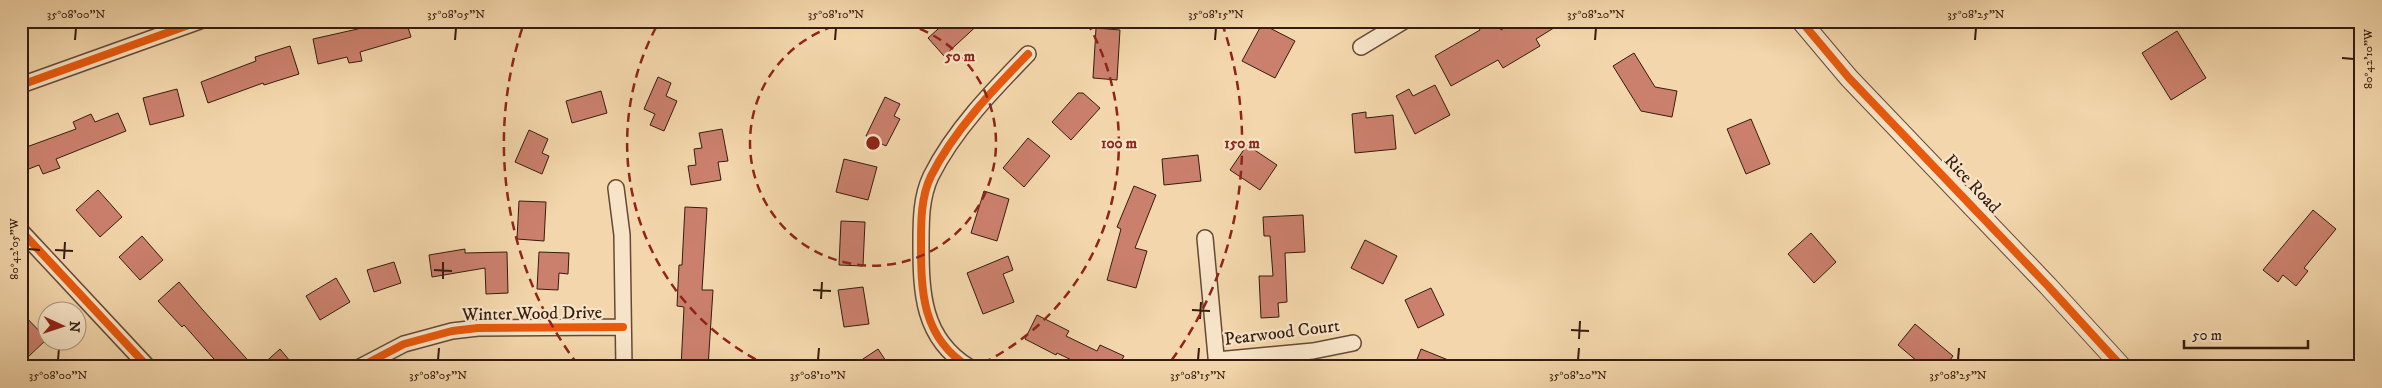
<svg xmlns="http://www.w3.org/2000/svg" width="2382" height="388" viewBox="0 0 2382 388" font-family="'IM FELL DW Pica',serif">
<style>
.building{fill:#cb806d;stroke:#351c0f}
.lines{fill:none;stroke-linecap:round;stroke-linejoin:round}
.minor-casing{stroke:#644a36;stroke-width:18}
.tertiary-casing{stroke:#644a36;stroke-width:21}
.minor{stroke:#f7e4c8;stroke-width:15}
.tertiary{stroke:#f7e4c8;stroke-width:19}
.cycleway-casing{stroke:#f7e4c8;stroke-width:11}
.cycleway{stroke:#e8590c;stroke-width:8}
.ticks{fill:none;stroke:#351c0f;stroke-width:2}
.ring{fill:none;stroke:#8f2418;stroke-width:2.5;stroke-dasharray:9 6}
.labels{text-anchor:middle;dominant-baseline:central;stroke-width:4.5;stroke-linejoin:round;paint-order:stroke}
.street-label{font-size:18px;fill:#351c0f;stroke:#f7e4c8}
.centre{fill:#8f2418;stroke:#f7e4c8;stroke-width:2.5}
.ring-label{font-size:15px;text-anchor:middle;font-weight:bold;fill:#8f2418;stroke:#f7e4c8;stroke-width:4.5;stroke-linejoin:round;paint-order:stroke}
.neatline{fill:none;stroke:#351c0f;stroke-width:2}
.ticks-label{font-size:12px;text-anchor:middle;fill:#351c0f}
</style>
<rect width="100%" height="100%" fill="#f3d6ab"/>
<filter id="stains"><feTurbulence type="fractalNoise" baseFrequency=".004" numOctaves="4"/><feColorMatrix values="0 0 0 0 .2 0 0 0 0 .09 0 0 0 0 .02 0 0 0 .5 -.17"/></filter>
<radialGradient id="worn" r=".72"><stop offset=".6" stop-color="#630" stop-opacity="0"/><stop offset="1" stop-color="#630" stop-opacity=".3"/></radialGradient>
<path class="building" d="M369,21H406L411,37L360,52L362,61L349,63L347,57L318,64L313,39L371,26Z
M947,21H982L944,56L928,38Z
M1486,21H1496L1501,30L1515,21H1565L1536,39L1540,46L1503,68L1498,60L1451,86L1435,56L1480,30L1478,26Z
M1262,24L1295,41L1275,78L1242,61Z
M1096,28L1120,30L1117,80L1093,78Z
M2177,31L2206,78L2171,100L2142,53Z
M290,46L299,74L264,85L263,83L208,103L201,82L256,61L255,57Z
M1634,53L1655,87L1677,91L1672,117L1641,111L1613,66Z
M658,77L671,83L666,96L677,101L664,131L650,125L655,114L644,109Z
M1435,85L1450,115L1415,134L1396,96L1409,89L1413,96Z
M177,89L184,116L150,125L143,98Z
M601,91L607,113L572,123L566,101Z
M1078,93H1083L1100,108L1071,140L1052,122Z
M885,97L900,104L894,116L900,119L886,146L866,136Z
M1366,112V118L1393,115L1396,149L1355,153L1352,114Z
M118,113L126,131L56,159L60,168L43,174L39,165L21,172V149L76,129L73,122L91,114L95,122Z
M1751,119L1770,164L1746,174L1727,129Z
M722,129L728,161L718,162L721,180L691,185L688,166L696,165L694,149L702,148L699,133Z
M529,130L548,139L542,153L549,156L542,174L515,162Z
M1028,138L1050,156L1024,187L1003,168Z
M1247,145L1277,165L1260,190L1230,170Z
M1198,155L1201,181L1164,185L1162,159Z
M844,159L877,167L868,200L836,192Z
M1134,186L1156,195L1135,248L1147,251L1136,288L1107,280L1121,229L1117,227Z
M98,190L122,217L100,237L76,210Z
M984,191L1009,199L997,241L971,233Z
M519,201L546,202L544,241L517,239Z
M685,207L707,208L702,290H713L708,367H681L684,307L677,306L679,265H682Z
M2313,210L2336,229L2304,268L2308,271L2296,286L2283,275L2278,282L2263,270Z
M1303,215L1305,252L1285,253L1287,302L1278,303L1279,317L1261,318L1259,276H1273L1270,236H1264L1263,217Z
M841,221L865,222L863,266L839,265Z
M1811,233L1836,262L1814,283L1788,254Z
M142,236L163,260L140,280L119,257Z
M1365,240L1397,256L1383,284L1351,268Z
M465,249V253L507,252L508,293L486,294L485,268L432,277L429,255Z
M539,252L569,253L568,274L559,273L558,290L537,289Z
M1008,256L1013,270L1003,274L1014,302L983,314L967,273Z
M394,262L401,283L374,292L367,270Z
M336,278L350,302L320,320L306,296Z
M179,282L202,309L254,367H221L184,325L182,327L158,301Z
M863,287L869,324L844,327L838,290Z
M1431,288L1444,315L1418,328L1405,300Z
M21,312L47,339L28,357L21,350Z
M1037,315L1069,331L1066,336L1097,351L1100,345L1124,356L1118,367H1086L1057,353L1056,355L1025,339Z
M1915,324L1953,356L1945,367H1924L1898,345Z
M280,349L295,367H260Z
M878,349L890,367H851Z
M1421,349L1463,366V367H1414Z"/>
<g class="lines">
<defs>
<path id="minor" d="M1361,47L1404,21
M21,85L200,21
M616,188L622,235L624,367
M21,231L148,367
M1205,238L1217,367
M1217,360L1313,351L1353,343
M360,367L404,344L452,331L478,328L623,327
M969,367C922,338 921,292 921,243C921,220 921,197 931,176C954,130 993,90 1028,54"/>
<path id="tertiary" d="M1801,21L1849,78L2048,286L2122,367"/>
</defs>
<use href="#minor" class="minor-casing"/>
<use href="#tertiary" class="tertiary-casing"/>
<use href="#minor" class="minor"/>
<use href="#tertiary" class="tertiary"/>
<defs>
<path id="cycleway" d="M1801,21L1849,78L2048,286L2122,367
M21,85L200,21
M21,231L148,367
M360,367L404,344L452,331L478,328L623,327
M969,367C922,338 921,292 921,243C921,220 921,197 931,176C954,130 993,90 1028,54"/>
</defs>
<use href="#cycleway" class="cycleway-casing"/>
<use href="#cycleway" class="cycleway"/>
</g>
<path class="ticks" d="M75,40L76,28M455,40L456,28M835,40L836,28M1215,40L1216,28M1595,40L1596,28M1975,40L1976,28M2342,58L2354,59M28,249L40,250M55,250L73,251M64,259L65,242M434,270L452,271M443,279V262M813,290L831,291M821,299L822,282M1192,310L1210,311M1200,319L1201,302M1571,330L1589,331M1579,339L1580,321M58,360L59,348M438,360L439,348M818,360L819,348M1198,360L1199,348M1578,360L1579,348M1958,360L1959,348"/>
<g class="ring">
<path d="M891 21A123 123 0 1 1 855 21"/>
<path d="M769 366A246 246 0 0 1 659 22M1087 22A246 246 0 0 1 977 366"/>
<path d="M578 365A369 369 0 0 1 524 23M1222 23A369 369 0 0 1 1168 365"/>
</g>
<g class="labels">
<g class="street-label">
<text transform="translate(1972 184) rotate(47)">Rice Road</text>
<text transform="translate(532 314) rotate(-1)">Winter Wood Drive</text>
<text transform="translate(1282 333) rotate(-7)">Pearwood Court</text>
</g>
</g>
<circle cx="873" cy="143" r="8" class="centre"/>
<g class="ring-label">
<text x="960" y="61">50 m</text>
<text x="1119" y="148">100 m</text>
<text x="1242" y="148">150 m</text>
</g>
<rect width="2382" height="388" fill="none" stroke="#f3d6ab" stroke-width="55"/>
<g transform="translate(62 326) rotate(93)"><circle r="24" fill="#f7e4c8" stroke="#a9947e"/>
<path d="M0-4L9 19L0 12L-9 19Z" fill="#8f2418"/>
<text y="-8" font-size="14" font-weight="bold" text-anchor="middle" fill="#351c0f">N</text>
</g>
<path d="M2184 340v8h124v-8" fill="none" stroke="#351c0f" stroke-width="2.5"/>
<text x="2192" y="340" font-size="15" fill="#351c0f" stroke="#f7e4c8" stroke-width="4" paint-order="stroke">50 m</text>
<rect x="28" y="28" width="2326" height="332" class="neatline"/>
<g class="ticks-label">
<text x="76" y="18">35°08'00"N</text>
<text x="456" y="18">35°08'05"N</text>
<text x="836" y="18">35°08'10"N</text>
<text x="1216" y="18">35°08'15"N</text>
<text x="1596" y="18">35°08'20"N</text>
<text x="1976" y="18">35°08'25"N</text>
<text transform="translate(2368 59) rotate(-90)" y="4">80°42'10"W</text>
<text transform="translate(14 249) rotate(-90)" y="4">80°42'05"W</text>
<text x="58" y="379">35°08'00"N</text>
<text x="438" y="379">35°08'05"N</text>
<text x="818" y="379">35°08'10"N</text>
<text x="1198" y="379">35°08'15"N</text>
<text x="1578" y="379">35°08'20"N</text>
<text x="1958" y="379">35°08'25"N</text>
</g>
<rect width="100%" height="100%" filter="url(#stains)"/>
<rect width="100%" height="100%" fill="url(#worn)"/>
</svg>
